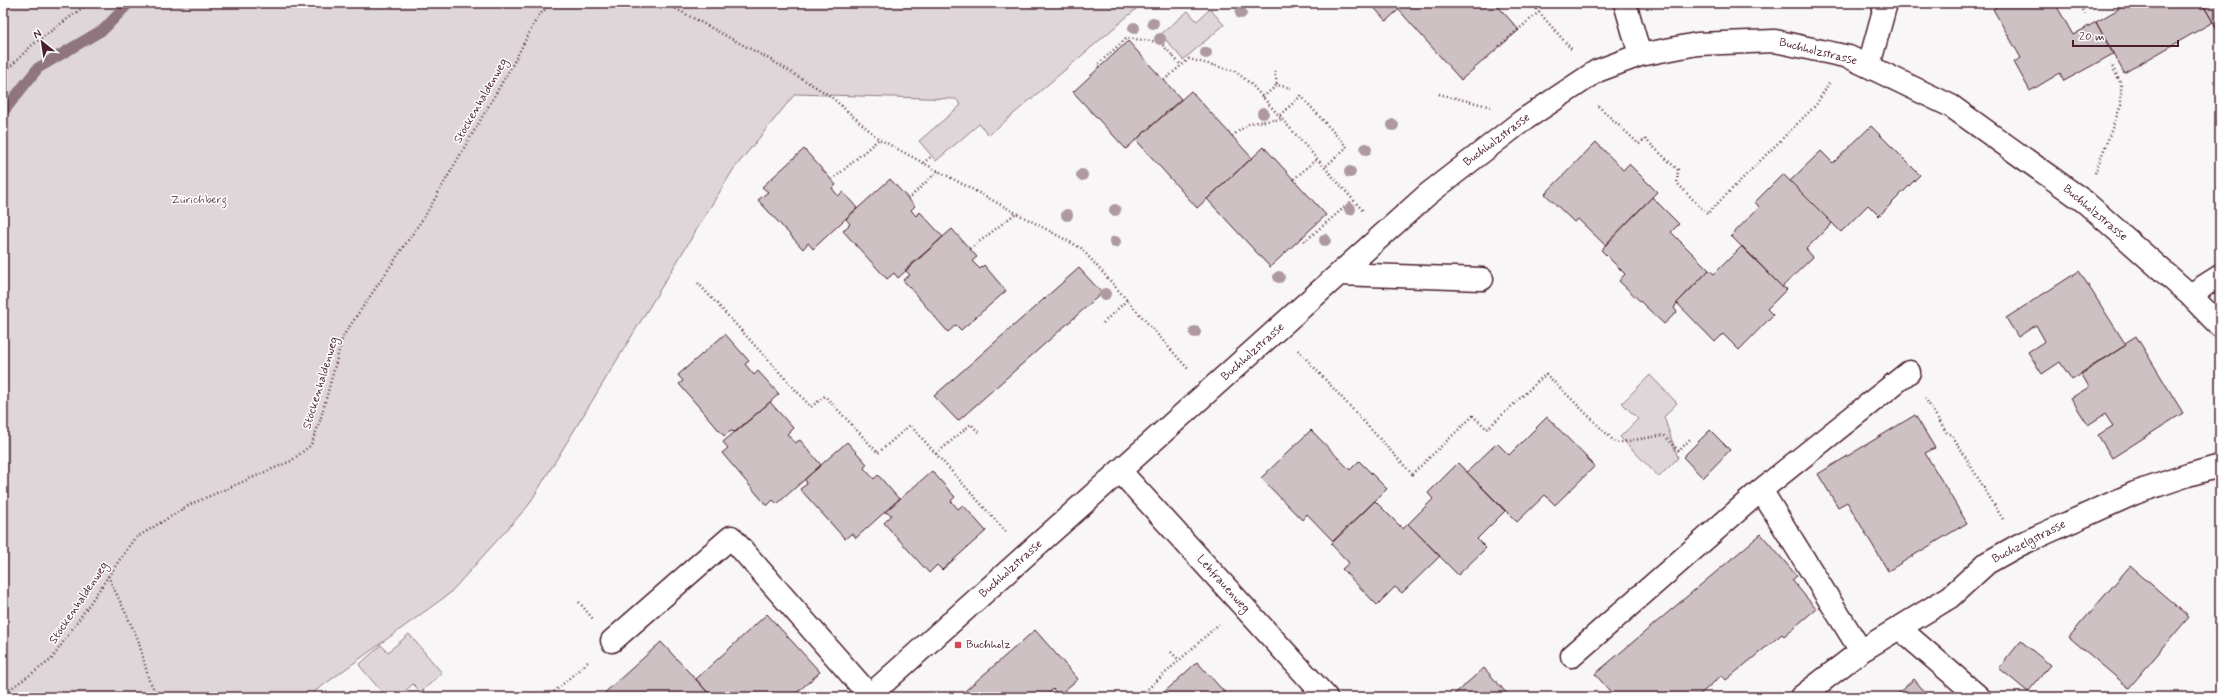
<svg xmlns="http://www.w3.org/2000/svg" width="2223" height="700" viewBox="0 0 2223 700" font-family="Mynerve,sans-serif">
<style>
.green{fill:#ded6d9;stroke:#947a82}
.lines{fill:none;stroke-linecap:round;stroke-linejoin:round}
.stream{stroke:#8f747b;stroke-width:11}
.building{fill:#cdc1c4;stroke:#4a1f2b}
.minor-casing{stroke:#4a1f2b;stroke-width:25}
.path{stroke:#4a1f2b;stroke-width:2.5;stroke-dasharray:1 3;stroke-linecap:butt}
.minor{stroke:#fff;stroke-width:22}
.tree{fill:#ad999e}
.poi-dot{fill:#d1495b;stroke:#fff;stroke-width:1.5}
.labels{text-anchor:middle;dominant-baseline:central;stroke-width:3;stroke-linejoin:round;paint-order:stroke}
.street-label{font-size:12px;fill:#4a1f2b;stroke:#fff}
.park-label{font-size:12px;fill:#6f4d56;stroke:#fff}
.poi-label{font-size:12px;fill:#4a1f2b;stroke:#fff;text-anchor:start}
</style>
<rect width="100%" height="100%" fill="#f8f6f7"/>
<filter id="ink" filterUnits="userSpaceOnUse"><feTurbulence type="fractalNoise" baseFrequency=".025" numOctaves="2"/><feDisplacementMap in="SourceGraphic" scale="8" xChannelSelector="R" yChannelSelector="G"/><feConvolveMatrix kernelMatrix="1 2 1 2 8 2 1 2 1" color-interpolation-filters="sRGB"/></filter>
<g filter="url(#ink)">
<path class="green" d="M3,3H1143L989,135L979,124L936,161L919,141L961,105L956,99L795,94L733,170L528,506L449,594L307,697H3Z
M1210,9L1224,25L1183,60L1161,34L1188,11L1197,21Z
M1650,375L1677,403L1664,417L1678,458L1659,477L1620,437L1638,419L1622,403Z
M409,634L442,673L421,692L413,684L398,697H386L359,665L381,645L388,652Z"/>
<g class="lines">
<path class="stream" d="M3,112L38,68L104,29L129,3"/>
</g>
<path class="building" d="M1370,3H1406L1386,21Z
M1406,3H1495L1519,30L1461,80L1398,9Z
M2003,3H2055L2073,35L2096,22L2113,54L2064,81L2060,73L2030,91L2014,62L2021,58L1993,9Z
M2129,3H2202L2213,22L2124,73L2096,22Z
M2202,3H2220V34L2213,22Z
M1128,41L1181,99L1126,149L1073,92Z
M1191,91L1252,158L1197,208L1136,140Z
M1871,126L1920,175L1879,216L1868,205L1841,232L1790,181L1821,151L1833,163Z
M1596,142L1623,170L1629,164L1657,192L1605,245L1578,219L1574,222L1545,194Z
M1264,147L1326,215L1270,267L1207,199Z
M804,149L836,185L832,188L838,196L843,192L857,208L813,249L808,243L803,249L758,200L768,192L762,187Z
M1783,174L1832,223L1806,249L1813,257L1782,287L1731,236L1759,207L1755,202Z
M890,179L915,206L911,210L916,216L920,212L943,237L898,278L894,273L887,279L843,231L850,224L846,219Z
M1652,197L1679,224L1671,232L1709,270L1677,303L1674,308L1677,312L1664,324L1619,281L1625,274L1601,250Z
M952,229L977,257L972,261L980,269L984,265L1006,291L961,330L956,325L948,332L903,280L910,275L905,270Z
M1742,246L1782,287L1787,289L1767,309L1773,315L1739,350L1723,334L1715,342L1677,303L1709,270L1714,274Z
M1079,268L1102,293L958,421L934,396Z
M2079,271L2126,345L2072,380L2060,362L2042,374L2028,352L2045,341L2036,325L2018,337L2006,318Z
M725,334L749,361L745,364L754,375L758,371L779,394L736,432L731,431L724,436L679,384L683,381L678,375Z
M2136,336L2183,413L2112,458L2098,435L2113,426L2105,414L2088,425L2071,398L2089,387L2081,373L2126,345L2125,343Z
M770,402L793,428L787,434L795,443L800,440L821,465L777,504L773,500L767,506L722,453L728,448L723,442Z
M1915,415L1935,448L1925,453L1967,523L1888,571L1847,502L1838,507L1818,474Z
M1547,417L1595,466L1555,505L1545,495L1517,522L1467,472L1497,443L1509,455Z
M1311,430L1350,470L1359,461L1387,489L1333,541L1307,514L1302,520L1261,478Z
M1710,430L1730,450L1703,478L1683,457Z
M847,442L867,464L864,468L874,479L878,475L899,499L856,538L852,533L845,539L800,489L807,484L805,479Z
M1458,463L1505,511L1477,539L1486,548L1458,575L1408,524L1433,499L1428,493Z
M932,471L955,497L951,501L958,509L963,505L986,531L942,570L937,565L929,573L884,523L892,515L885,512Z
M1375,501L1403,529L1408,524L1440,556L1402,593L1395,587L1377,605L1342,569L1349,563L1331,544Z
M1761,534L1797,576L1792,580L1816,609L1784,636L1782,634L1726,680L1722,675L1697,697H1615L1595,674Z
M2130,566L2189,617L2129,688L2069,637Z
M767,614L820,672L792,697H712L696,679Z
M1035,630L1078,679L1059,695L1053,689L1045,697H958Z
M2021,641L2050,665L2028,692L1999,668Z
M661,642L712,697H600Z
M1197,662L1229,697H1159Z
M1484,668L1510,697H1451Z
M1914,679L1929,697H1894Z"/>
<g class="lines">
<defs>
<path id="minor" d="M1625,3L1640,55
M1869,65L1886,3
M1339,274L1482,279
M2190,295L2220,276
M1120,471L1326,697
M1761,490L1909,372
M1899,628L1979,697
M612,641L731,537L870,696
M1572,656L1761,490L1861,651
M868,697L1428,194L1522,121L1597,71L1640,55L1697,44L1775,41L1849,57L1951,106L2085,202L2190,295L2220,326
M1801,697L1861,651L1950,597L1987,563L2019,545L2135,493L2188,475L2220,466"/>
</defs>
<use href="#minor" class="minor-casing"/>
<path class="path" d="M665,3L771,60L829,95L879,139L1081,248L1188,369
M1531,3L1573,51
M2079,3L2085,14
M1499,46L1539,12
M1100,67L1098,64L1127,38L1160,42L1181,65
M1275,71L1277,85L1291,88
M3,74L31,46L89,3
M1164,80L1189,59L1235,71L1252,85L1364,212
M1439,94L1492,107
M1263,97L1277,85
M1598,106L1639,144L1645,139L1678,170L1677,183L1707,214L1816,105L1829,83
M1280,115L1301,96L1347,147L1325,167
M1232,136L1250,123L1283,119
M923,163L932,156
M2095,173L2121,105V84L2111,64
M1294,179L1318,158
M832,180L879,139
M908,199L938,171
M1302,237L1305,241L1353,200
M970,249L1016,213
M698,283L811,407L825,396L878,453L910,425L1007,533
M1103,323L1127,300
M1298,350L1412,474L1473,416L1487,429L1546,374L1616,443L1664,435L1679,451L1691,438
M1925,398L1947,433L1952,435L2004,521
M936,454L971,424L979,433
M108,576L138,639L149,680L158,697
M579,602L593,619
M1171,652L1179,660
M3,694L51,660L134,539L191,504L291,461L311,445L320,421L343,336L426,214L514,62L538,16L552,3
M548,697L590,660
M1139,697L1219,624"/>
<use href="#minor" class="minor"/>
</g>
<g class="tree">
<circle cx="1241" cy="13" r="6"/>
<circle cx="1153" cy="23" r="6"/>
<circle cx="1134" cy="28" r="6"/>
<circle cx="1160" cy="39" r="6"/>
<circle cx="1206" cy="53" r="6"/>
<circle cx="1263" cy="113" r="6"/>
<circle cx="1393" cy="125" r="6"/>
<circle cx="1366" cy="149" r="6"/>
<circle cx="1350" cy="172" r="6"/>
<circle cx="1082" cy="175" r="6"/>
<circle cx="1350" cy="209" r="6"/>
<circle cx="1115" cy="210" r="6"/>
<circle cx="1067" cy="215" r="6"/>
<circle cx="1325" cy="240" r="6"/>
<circle cx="1115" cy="242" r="6"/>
<circle cx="1279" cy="277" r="6"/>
<circle cx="1105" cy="294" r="6"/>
<circle cx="1195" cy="332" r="6"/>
</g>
</g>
<rect class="poi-dot" x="954" y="641" width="8" height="8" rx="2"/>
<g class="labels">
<g class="street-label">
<text transform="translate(1818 52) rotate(14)">Buchholzstrasse</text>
<text transform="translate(481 101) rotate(-60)">Stöckenhaldenweg</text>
<text transform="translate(1497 140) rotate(-37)">Buchholzstrasse</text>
<text transform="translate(2095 213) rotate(40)">Buchholzstrasse</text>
<text transform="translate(1253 352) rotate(-42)">Buchholzstrasse</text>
<text transform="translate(321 383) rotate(-73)">Stöckenhaldenweg</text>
<text transform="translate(2029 542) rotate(-27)">Buchzelgstrasse</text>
<text transform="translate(1011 569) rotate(-42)">Buchholzstrasse</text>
<text transform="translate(1223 584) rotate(48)">Lehfrauenweg</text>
<text transform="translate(79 603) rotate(-56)">Stöckenhaldenweg</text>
</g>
<g class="park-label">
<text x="199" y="200">Zürichberg</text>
</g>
<g class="poi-label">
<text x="966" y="645">Buchholz</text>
</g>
</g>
<rect width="2223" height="700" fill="none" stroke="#fff" stroke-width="16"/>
<rect x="8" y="8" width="2207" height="684" fill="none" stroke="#4a1f2b" stroke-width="1.5" filter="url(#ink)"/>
<g transform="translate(42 42) rotate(330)" stroke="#ffffff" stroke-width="3" paint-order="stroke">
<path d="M0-3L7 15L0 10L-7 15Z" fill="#4a1f2b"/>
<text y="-6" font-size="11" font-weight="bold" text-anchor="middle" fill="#4a1f2b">N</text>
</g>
<path d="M2073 40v6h105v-6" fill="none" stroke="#4a1f2b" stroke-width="2"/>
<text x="2079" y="40" font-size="12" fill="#4a1f2b" stroke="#ffffff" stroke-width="3" paint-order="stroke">20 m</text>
</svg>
